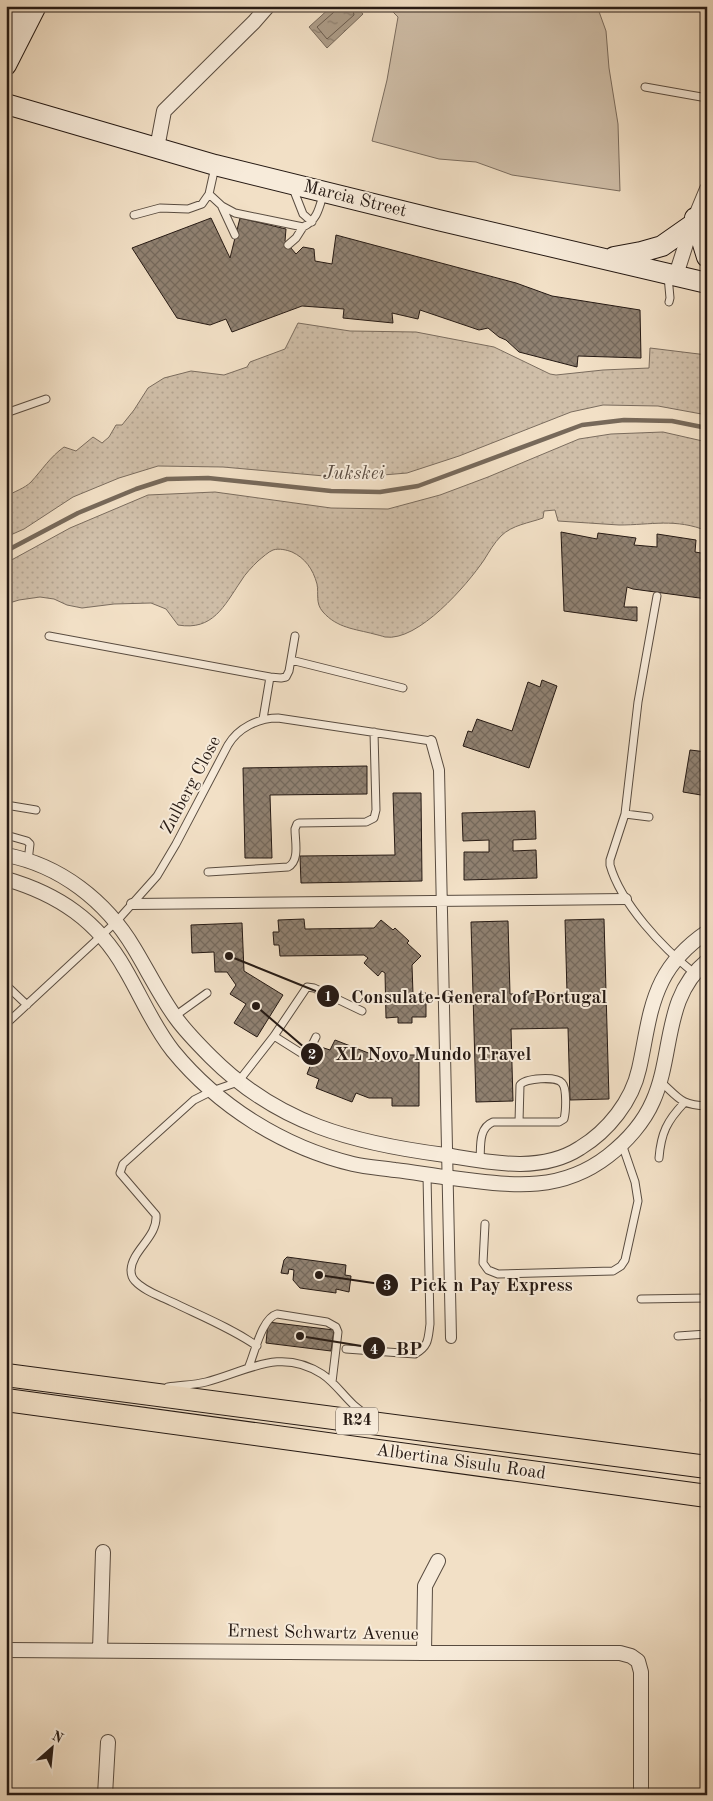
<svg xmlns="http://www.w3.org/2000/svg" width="713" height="1801" viewBox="0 0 713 1801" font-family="'Old Standard TT',serif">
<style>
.grass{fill:url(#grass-dots);stroke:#7a6c5e}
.pitch{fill:#cfbea8;stroke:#7a6c5e}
.water{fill:url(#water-ripples);stroke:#77695a}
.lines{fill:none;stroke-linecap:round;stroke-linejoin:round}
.shore{stroke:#6a5c4e;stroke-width:1}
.stream{stroke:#77695a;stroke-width:4.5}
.building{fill:url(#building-cross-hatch);stroke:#261a14}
.service-casing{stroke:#594c40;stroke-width:9}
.pedestrian-casing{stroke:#594c40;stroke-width:12}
.minor-casing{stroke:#594c40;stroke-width:16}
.secondary-casing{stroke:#261a14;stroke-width:22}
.primary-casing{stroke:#261a14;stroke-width:24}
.service{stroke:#f7ebda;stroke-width:7}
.pedestrian{stroke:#f7ebda;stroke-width:10}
.minor{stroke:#f7ebda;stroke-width:14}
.secondary{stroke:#f7ebda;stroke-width:20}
.primary{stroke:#f2e0c6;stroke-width:22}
.labels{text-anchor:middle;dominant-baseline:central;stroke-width:4;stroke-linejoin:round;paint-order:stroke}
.shield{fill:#f7ebda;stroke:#65594f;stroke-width:1}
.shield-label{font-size:16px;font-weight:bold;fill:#261a14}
.street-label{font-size:18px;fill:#261a14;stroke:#f7ebda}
.water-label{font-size:19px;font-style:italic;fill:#5c4e43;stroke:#f7ebda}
.leader{fill:none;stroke:#261a14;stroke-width:2}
.callout-dot{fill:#261a14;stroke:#f7ebda;stroke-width:2}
.mark-label{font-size:15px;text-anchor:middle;font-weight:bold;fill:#fff}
.callout-label{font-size:19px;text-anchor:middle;font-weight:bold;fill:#261a14;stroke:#f7ebda;stroke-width:4;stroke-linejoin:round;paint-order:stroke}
</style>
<defs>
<pattern id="grass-dots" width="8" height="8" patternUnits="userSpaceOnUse" patternTransform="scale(1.25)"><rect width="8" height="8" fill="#cfbea8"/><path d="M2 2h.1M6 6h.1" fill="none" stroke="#b2a390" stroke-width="1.8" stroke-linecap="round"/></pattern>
<pattern id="water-ripples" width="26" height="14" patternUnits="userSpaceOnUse" patternTransform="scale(1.25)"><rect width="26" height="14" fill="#ad9d89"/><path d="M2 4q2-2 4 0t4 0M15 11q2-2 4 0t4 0" fill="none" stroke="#8d7f6f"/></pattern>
<pattern id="building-cross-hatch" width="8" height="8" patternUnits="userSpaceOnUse" patternTransform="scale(1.25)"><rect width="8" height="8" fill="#908171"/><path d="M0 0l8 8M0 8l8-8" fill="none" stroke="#75695c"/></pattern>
</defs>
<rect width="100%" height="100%" fill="#f2e0c6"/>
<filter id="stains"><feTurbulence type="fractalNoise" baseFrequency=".004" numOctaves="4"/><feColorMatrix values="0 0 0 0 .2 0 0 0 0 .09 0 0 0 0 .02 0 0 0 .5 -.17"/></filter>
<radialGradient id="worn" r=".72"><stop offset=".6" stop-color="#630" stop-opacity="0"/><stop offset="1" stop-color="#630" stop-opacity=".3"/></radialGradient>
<path class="grass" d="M298,323L350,331L416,332L494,347L550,374L556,375L603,370L649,368L650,348L707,355V415L658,406L603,405L571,412L459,456L407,473L347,478L223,467L158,466L119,478L73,497L24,529L6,537V496C14,492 25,488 31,482C42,470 50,457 64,447L76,451L93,437L102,443L109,437L116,425H122L134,410L148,388L164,378L191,371L224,375L247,367L250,362L285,349Z
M663,432L707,442V531C676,518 651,525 619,525C599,524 578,522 558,521L555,510L544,511L543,518C529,523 512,525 501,536C494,543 489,552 484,560C467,585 418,642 385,637C382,636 378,635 374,634C355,629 337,628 323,612C315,603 319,594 317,584C313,569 305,558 292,552C287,550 279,548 273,550C268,552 263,557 258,561C252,567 245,574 241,581C224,606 213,631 178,625L166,609L151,603L114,604L82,608L67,605L54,599L40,597L19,600L6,604V563L70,528L148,495L215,492L331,508L388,509L440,495L488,477L579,439L611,434Z"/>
<path class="pitch" d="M387,6H597L606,31L609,68L618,124L620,191L512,175L476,162L439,159L372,141L387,80L398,17Z"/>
<path class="water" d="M332,6H356L363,14L327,48L309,27Z"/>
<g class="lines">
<path class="shore" d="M335,6L334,12L317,27L327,39L354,15L352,6"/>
<path class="stream" d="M6,551L78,513L136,489L167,479L208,478L331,491L380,492L418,486L582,425L624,420L672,421L707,428"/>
</g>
<path class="building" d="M211,218L230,258L240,218L286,229L285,241L296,254L303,247L314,249L315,261L332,264L336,235L516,283L552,296L640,310L641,358L578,356L577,367L519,352L506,340L499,337L488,328L479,330L420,310L418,319L392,313L393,323L343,318L344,309L302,306L232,332L226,319L210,325L177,318L132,248Z
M561,532L597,539L598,533L636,538L634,545L657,547V534L696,540L695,552L707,554V599L633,589L627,587L624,607H637V621L564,611Z
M542,680L557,686L529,768L463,746L468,731L472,732L477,719L512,731L528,682L540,687Z
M690,750L707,752V796L683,792Z
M367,766V794L270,795L272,858H245L243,768Z
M393,793H421L422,881L301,883L300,856L395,855Z
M535,811L536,839L513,840V851L536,850L537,878L464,880V852H489V840L463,841L462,813Z
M304,919L305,929L374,928L381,920L393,930L395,928L409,941L407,943L421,956L412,965L413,994L426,993V1017H412V1023H398V1017L386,1018L385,973L382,971L378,976L364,963L368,958L364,955L280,956L279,945H274L273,932H279L278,920Z
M604,919L609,1099L570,1100L568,1028L511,1029L513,1101L476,1102L471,922L508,921L510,994L567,993L565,920Z
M242,923L244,971L283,995L257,1037L234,1023L246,1004L230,994L236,985L227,972H215L214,952L192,953L191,925Z
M335,1040L371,1054L369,1059L374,1061H391V1055H419V1106H392V1098H369L356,1093L352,1102L316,1088L319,1079L307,1074L318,1046L330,1050Z
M287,1257L346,1265L345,1275L351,1276L349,1292L336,1289V1293L300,1288L293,1280L294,1270L289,1269L288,1274L281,1273L284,1260Z
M268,1322L334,1330L331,1351L266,1343Z"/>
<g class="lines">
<defs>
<path id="service" d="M645,87L707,98
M292,186L303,214L312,222
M209,194L222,206L235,213L303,227C317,220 319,209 323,195
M222,207L235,235
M134,215L160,208L188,209L202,204L209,194L215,167
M288,245L296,238L303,227
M668,276L670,298L669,302
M6,413L46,399
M657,596L638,702L625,814L610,860V865C621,904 663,948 694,973
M49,636L270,677L263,719
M291,660L403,688
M270,677L281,678L286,677L289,671L295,636
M6,805L36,810
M625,814L649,817
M6,835L27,841L30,844L28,861
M208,872L288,867C300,861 295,841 295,829L297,824L299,823L366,822L374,818L376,810L374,732
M6,985L27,1005
M175,1016L207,993
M6,1024L116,922L157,876L176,844L228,745C238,728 258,718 278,718L431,741
M274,1036L301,1053L306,1054L309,1051L316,1037
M660,1081C679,1098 680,1105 707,1106
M659,1158C661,1133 667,1121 684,1103
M480,1161C481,1147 478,1128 493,1122H559L564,1119C566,1111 567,1088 562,1083C556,1076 525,1078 520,1085L519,1122
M485,1224L483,1263L488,1270L498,1274L613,1271L621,1266L625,1260L638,1201L635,1182L622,1144
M641,1299L707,1298
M678,1336L707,1334
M257,1346C231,1328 201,1316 172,1302C160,1296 144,1291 135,1281C132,1278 131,1274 131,1270C132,1250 158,1237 156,1215L120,1173L123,1164L194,1100L212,1091L238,1082L274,1036L307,987L314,988L362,1011
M346,1349L415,1354C429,1346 428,1339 430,1324L427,1175
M249,1366C255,1352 262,1318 277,1314L327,1322L336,1327L338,1332L332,1382
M168,1387C181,1385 194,1385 206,1382C248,1371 280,1347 322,1374C339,1385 349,1406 368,1415
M705,1400H707"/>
<path id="pedestrian" d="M431,741L439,770L451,1338
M132,904L626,899"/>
<path id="minor" d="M157,148L164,111L254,22L268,6
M676,275L692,225L707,189
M6,855C60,865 106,901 134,948C148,971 160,996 176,1018C186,1032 199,1045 211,1057C278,1124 353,1143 445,1155C489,1162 540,1174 580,1148C608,1131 632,1101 639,1069C646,1039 648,1009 662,981C672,961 688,945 707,932
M6,879C58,894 98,921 125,969C141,996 153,1026 173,1051C218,1106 283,1147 353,1164C366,1167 381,1168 395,1170C414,1172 433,1176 452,1178C509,1185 559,1194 608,1156C626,1142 644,1122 653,1101C674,1054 663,997 707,961
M6,1650L424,1653H620L631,1656L638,1661L641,1672V1795
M100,1650L103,1552
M424,1653L425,1586L438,1561
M105,1795L108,1742"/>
<path id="secondary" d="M6,24L14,6
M6,65L36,6
M6,104L215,165L438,220L707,283
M695,218L707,257
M614,257L641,252L662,246L692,225"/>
<path id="primary" d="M6,1375L707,1467
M6,1400L707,1496"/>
</defs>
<use href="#service" class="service-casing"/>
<use href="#pedestrian" class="pedestrian-casing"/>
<use href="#minor" class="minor-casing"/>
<use href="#secondary" class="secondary-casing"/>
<use href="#primary" class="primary-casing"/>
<use href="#service" class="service"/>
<use href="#pedestrian" class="pedestrian"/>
<use href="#minor" class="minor"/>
<use href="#secondary" class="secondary"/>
<use href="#primary" class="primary"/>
</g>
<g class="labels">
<rect class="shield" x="336" y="1407.5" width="42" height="27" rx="4"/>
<g class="shield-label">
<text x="357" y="1421">R24</text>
</g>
<g class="street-label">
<text transform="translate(355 199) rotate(14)">Marcia Street</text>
<text transform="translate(191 785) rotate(-62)">Zulberg Close</text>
<text transform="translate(461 1462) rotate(8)">Albertina Sisulu Road</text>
<text transform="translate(323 1633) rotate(1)">Ernest Schwartz Avenue</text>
</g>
<g class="water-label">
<text x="354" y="474">Jukskei</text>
</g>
</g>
<path class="leader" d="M229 956L328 996M256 1006L312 1054M319 1275L387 1285M300 1336L374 1348"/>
<g class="callout-dot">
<circle cx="229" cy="956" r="5"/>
<circle cx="256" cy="1006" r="5"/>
<circle cx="319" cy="1275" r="5"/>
<circle cx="300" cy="1336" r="5"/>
<circle cx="328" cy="996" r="12"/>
<circle cx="312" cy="1054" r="12"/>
<circle cx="387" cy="1285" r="12"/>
<circle cx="374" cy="1348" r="12"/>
</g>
<g class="mark-label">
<text x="328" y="1001">1</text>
<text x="312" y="1059">2</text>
<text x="387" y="1290">3</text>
<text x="374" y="1354">4</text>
</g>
<g class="callout-label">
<text x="479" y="1003">Consulate-General of Portugal</text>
<text x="433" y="1060">XL Novo Mundo Travel</text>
<text x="491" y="1291">Pick n Pay Express</text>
<text x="409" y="1355">BP</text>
</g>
<rect width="713" height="1801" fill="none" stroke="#f2e0c6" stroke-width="25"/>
<rect x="8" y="8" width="698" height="1786" fill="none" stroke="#261a14" stroke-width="2.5"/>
<rect x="12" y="12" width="688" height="1776" fill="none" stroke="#261a14"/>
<g transform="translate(52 1748) rotate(27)" stroke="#f7ebda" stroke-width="4" paint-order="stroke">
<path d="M0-4L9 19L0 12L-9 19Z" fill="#261a14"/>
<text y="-8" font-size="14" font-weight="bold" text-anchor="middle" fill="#261a14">N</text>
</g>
<rect width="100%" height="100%" filter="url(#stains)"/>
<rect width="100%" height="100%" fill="url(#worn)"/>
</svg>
